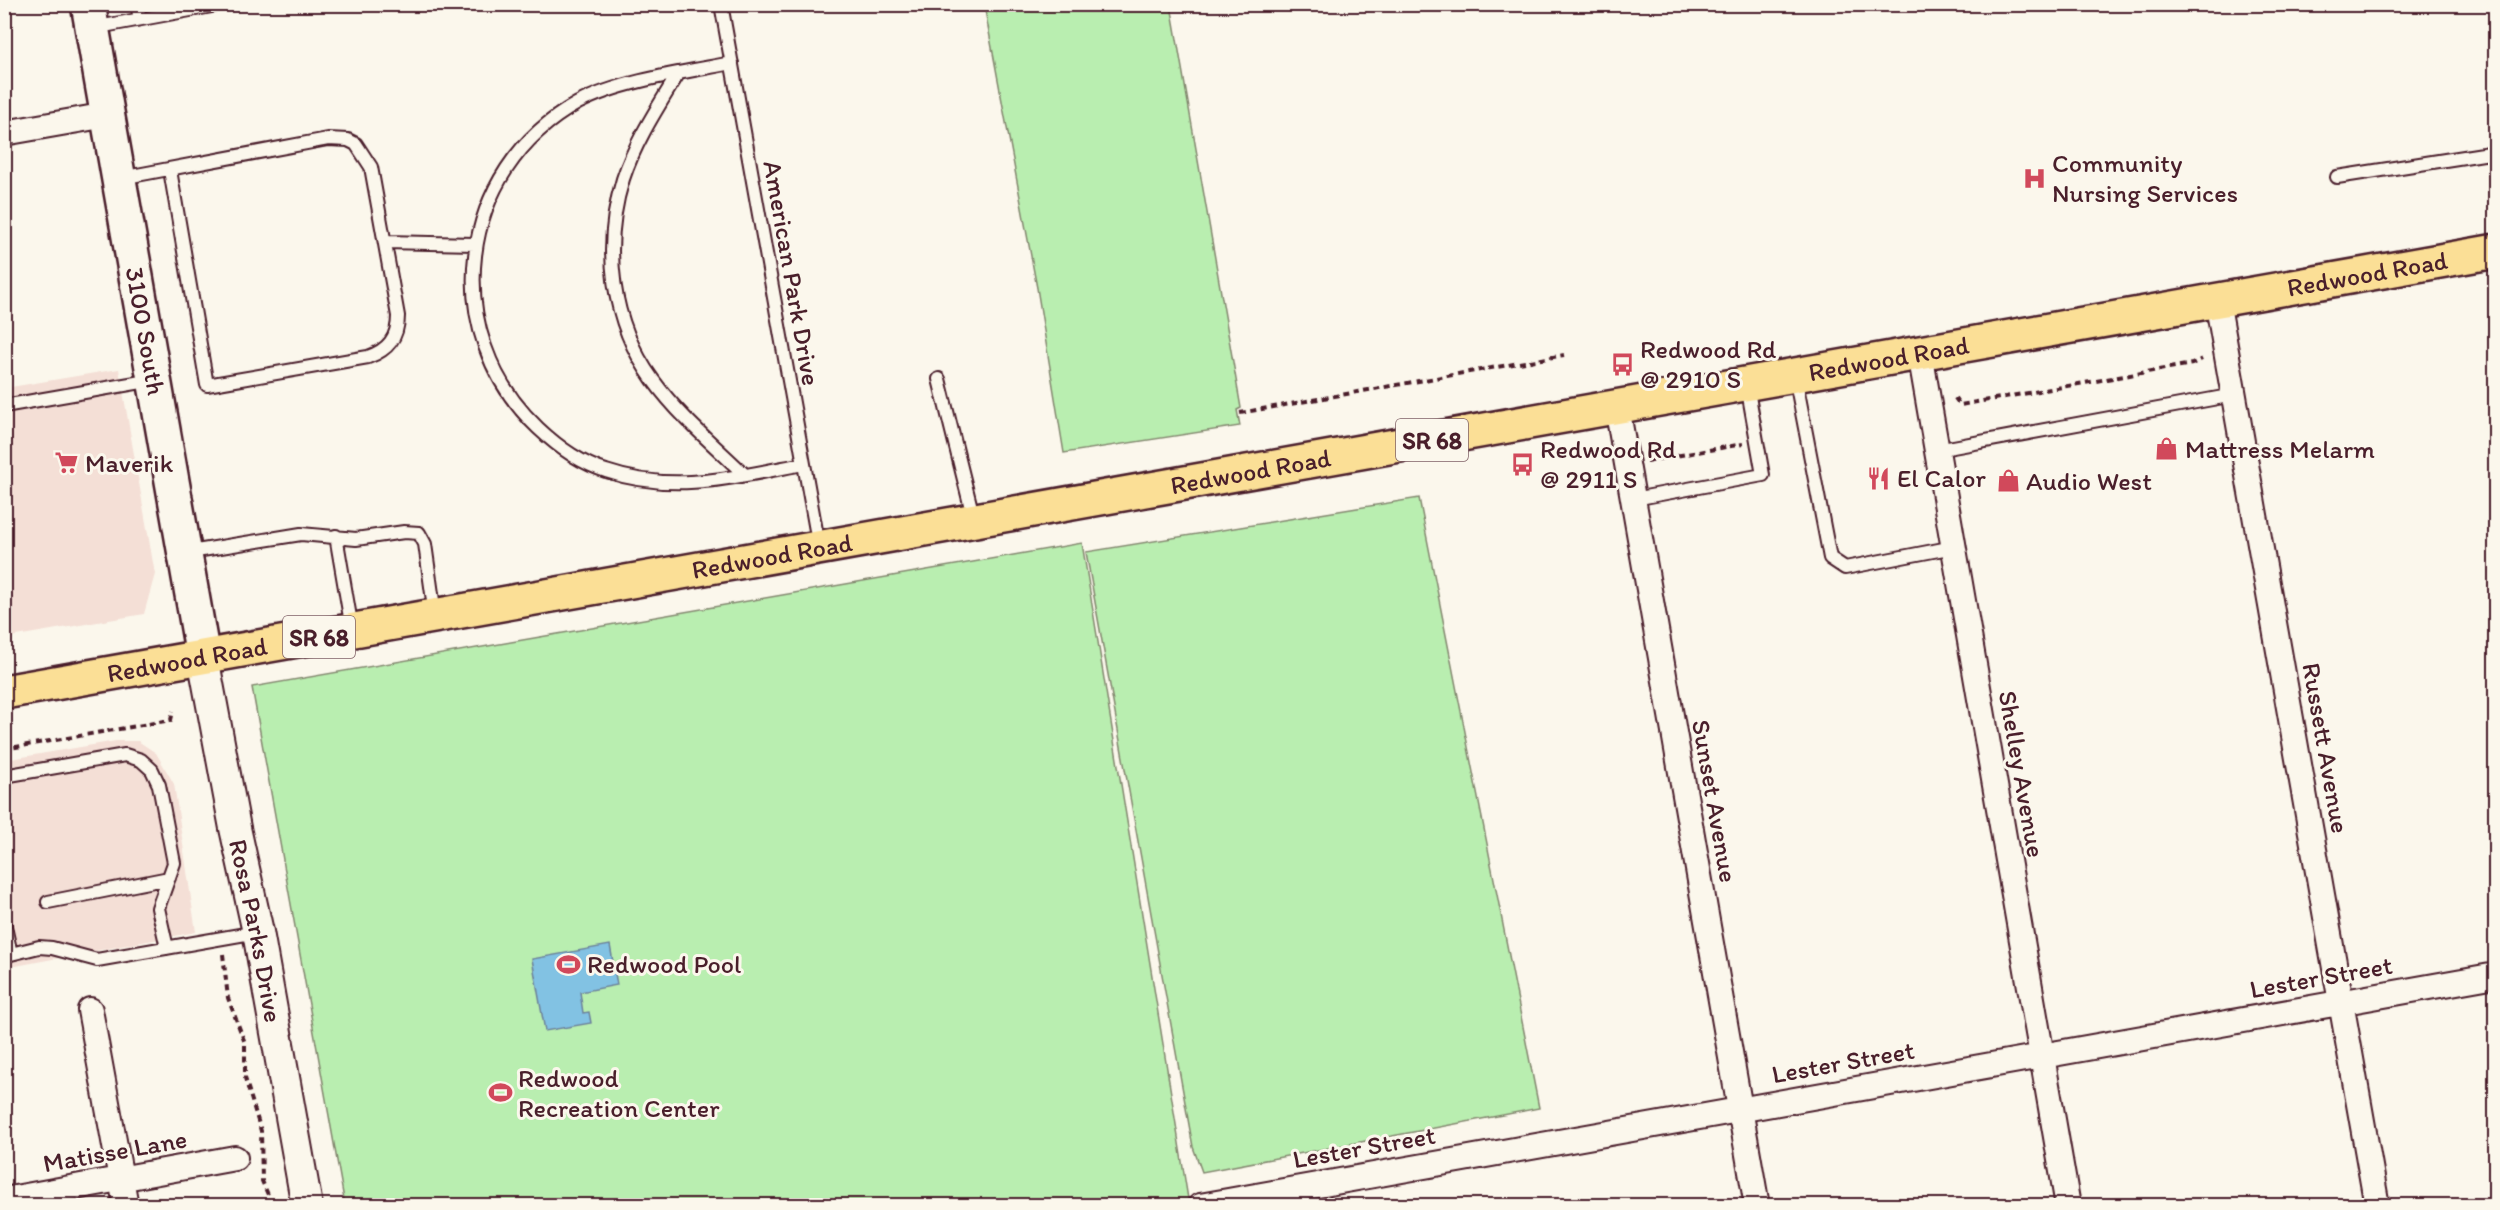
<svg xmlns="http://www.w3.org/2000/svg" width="2500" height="1210" viewBox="0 0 2500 1210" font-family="Itim,sans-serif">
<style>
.built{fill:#f4dfd6}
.green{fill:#b9eeb0;stroke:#82866e;stroke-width:1.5}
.water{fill:#82c2e3;stroke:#6c8199;stroke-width:1.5}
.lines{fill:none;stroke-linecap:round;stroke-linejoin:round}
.service-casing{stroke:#4a1f2b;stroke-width:16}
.minor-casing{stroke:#4a1f2b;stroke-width:28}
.tertiary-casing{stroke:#4a1f2b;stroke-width:34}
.secondary-casing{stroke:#4a1f2b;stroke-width:38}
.primary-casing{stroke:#4a1f2b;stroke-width:38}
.path{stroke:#4a1f2b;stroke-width:4;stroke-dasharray:6 4.5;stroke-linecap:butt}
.service{stroke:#fbf7ec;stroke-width:12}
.minor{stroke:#fbf7ec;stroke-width:24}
.tertiary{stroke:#fbf7ec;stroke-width:30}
.secondary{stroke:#fbf7ec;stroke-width:33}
.primary{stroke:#fbdf96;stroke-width:33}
.labels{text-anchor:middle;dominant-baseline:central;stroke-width:6;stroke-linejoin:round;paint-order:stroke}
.shield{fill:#fbf7ec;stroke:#7f6065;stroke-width:1.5}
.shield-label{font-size:24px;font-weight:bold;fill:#4a1f2b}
.poi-label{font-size:26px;fill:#4a1f2b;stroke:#fbf7ec;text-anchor:start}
.street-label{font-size:26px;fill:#4a1f2b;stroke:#fbf7ec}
</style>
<rect width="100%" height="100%" fill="#fbf7ec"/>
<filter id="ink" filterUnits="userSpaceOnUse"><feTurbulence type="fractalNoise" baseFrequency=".0167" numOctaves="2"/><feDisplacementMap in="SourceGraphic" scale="12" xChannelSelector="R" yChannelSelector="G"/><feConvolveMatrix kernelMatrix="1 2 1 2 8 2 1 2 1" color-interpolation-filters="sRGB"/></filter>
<g filter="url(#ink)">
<path class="built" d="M119,369L155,574L144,614L5,638V388Z
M116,741H138L156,753L174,784L196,932L5,968V760Z"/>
<path class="green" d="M984,5H1171L1241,408L1237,410L1240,426L1064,453L1037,288Z
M1419,498L1539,1108L1202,1172L1193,1147L1086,552Z
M1082,543L1189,1205H345L252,687Z"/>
<path class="water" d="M610,945L617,985L580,992L583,1013L589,1012L591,1023L545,1031L532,959Z"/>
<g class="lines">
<defs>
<path id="service" d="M137,4L140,19
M721,4L819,547
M93,28L223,4
M732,63C685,72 620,81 578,103C457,170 438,333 538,428C557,446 580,463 606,471C673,494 736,477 803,464
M678,74C658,107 635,142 623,179C602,247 611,322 653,380C679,416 714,445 745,475
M2337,177L2496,152
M121,178L328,139L348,140L356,144L371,167L398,316C398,338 388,350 368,357L207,385L170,170
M385,242L475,244
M1795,376L1830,558L1845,568L1954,547
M939,379L974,520
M4,406L153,380
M1937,450L2234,395
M1634,499L1763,475L1747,385
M336,536L352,629
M184,553L301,534L356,539L404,532L419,533L425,544L435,615
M4,776L125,755L141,760L152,770L159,785L174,863L158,908L167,948
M48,902L169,878
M4,922L11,954L39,947L52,948L97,960L257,932"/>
<path id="minor" d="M4,133L107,115
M2217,300L2377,1206
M1920,353L2068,1206
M1617,407L1757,1206
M90,1010L126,1206
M4,1200L235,1158
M1200,1206L2496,975"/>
<g id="tertiary">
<path id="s1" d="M203,657L235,828L258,932L307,1206"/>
</g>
<g id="secondary">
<path id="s2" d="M88,4L203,657"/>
</g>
<g id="primary">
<path id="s3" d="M4,692L2496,251"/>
</g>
</defs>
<use href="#service" class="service-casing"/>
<use href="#minor" class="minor-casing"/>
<use href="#tertiary" class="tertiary-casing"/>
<use href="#secondary" class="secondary-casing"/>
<use href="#primary" class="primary-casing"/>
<path class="path" d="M1955,398L1960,405L2192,364L2202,359
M1240,413L1564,355
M1647,461L1743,444
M4,749L171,720L173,711
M223,954L228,998L245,1043V1078L261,1131L262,1181L273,1206"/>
<use href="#service" class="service"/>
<use href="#minor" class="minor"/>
<use href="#tertiary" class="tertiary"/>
<use href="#secondary" class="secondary"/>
<use href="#primary" class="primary"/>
</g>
</g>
<defs>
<symbol id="hospital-bare" viewBox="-9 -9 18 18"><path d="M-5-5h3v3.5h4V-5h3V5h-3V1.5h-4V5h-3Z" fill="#d1495b" stroke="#fbf7ec" stroke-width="2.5" paint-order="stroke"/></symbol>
<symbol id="bus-bare" viewBox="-9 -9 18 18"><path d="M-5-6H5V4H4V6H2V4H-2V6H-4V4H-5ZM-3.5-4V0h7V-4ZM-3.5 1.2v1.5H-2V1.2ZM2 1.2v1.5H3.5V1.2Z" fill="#d1495b" stroke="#fbf7ec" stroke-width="2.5" paint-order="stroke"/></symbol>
<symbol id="shop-bare" viewBox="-9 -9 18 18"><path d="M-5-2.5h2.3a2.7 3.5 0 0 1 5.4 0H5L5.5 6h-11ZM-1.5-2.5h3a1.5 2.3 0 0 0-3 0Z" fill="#d1495b" stroke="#fbf7ec" stroke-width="2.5" paint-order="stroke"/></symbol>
<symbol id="supermarket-bare" viewBox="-9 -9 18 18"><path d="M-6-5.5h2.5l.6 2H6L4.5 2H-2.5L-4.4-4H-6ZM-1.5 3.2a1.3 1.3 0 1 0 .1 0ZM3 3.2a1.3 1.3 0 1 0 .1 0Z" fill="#d1495b" stroke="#fbf7ec" stroke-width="2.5" paint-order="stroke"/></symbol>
<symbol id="restaurant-bare" viewBox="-9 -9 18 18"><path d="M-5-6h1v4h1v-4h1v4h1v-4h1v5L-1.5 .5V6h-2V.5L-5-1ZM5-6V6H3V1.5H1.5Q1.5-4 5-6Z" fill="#d1495b" stroke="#fbf7ec" stroke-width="2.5" paint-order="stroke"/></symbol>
<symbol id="stadium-bare" viewBox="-9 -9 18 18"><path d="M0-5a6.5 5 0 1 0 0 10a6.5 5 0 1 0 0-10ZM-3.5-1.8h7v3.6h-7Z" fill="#d1495b" stroke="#fbf7ec" stroke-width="2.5" paint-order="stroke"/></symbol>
</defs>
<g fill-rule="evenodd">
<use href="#hospital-bare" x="2018" y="162" width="33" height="33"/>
<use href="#bus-bare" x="1606" y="348" width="33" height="33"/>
<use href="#shop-bare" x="2150" y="432" width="33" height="33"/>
<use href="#supermarket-bare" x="50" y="446" width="33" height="33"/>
<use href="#bus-bare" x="1506" y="448" width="33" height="33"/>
<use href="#restaurant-bare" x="1862" y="462" width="33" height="33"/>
<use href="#shop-bare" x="1992" y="464" width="33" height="33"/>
<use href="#stadium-bare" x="552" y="948" width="33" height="33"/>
<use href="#stadium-bare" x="484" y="1076" width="33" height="33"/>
</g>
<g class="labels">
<g class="shield">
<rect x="1396" y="419" width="72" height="42" rx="4.5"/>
<rect x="283" y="616" width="72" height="42" rx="4.5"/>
</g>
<g class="shield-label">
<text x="1432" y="440">SR 68</text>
<text x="319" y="637">SR 68</text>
</g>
<g class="poi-label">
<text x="2052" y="163">Community<tspan x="2052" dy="30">Nursing Services</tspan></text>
<text x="1640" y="349">Redwood Rd<tspan x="1640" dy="30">@ 2910 S</tspan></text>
<text x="1540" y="449">Redwood Rd<tspan x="1540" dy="30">@ 2911 S</tspan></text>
<text x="2185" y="449">Mattress Melarm</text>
<text x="85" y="463">Maverik</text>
<text x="1897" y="478">El Calor</text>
<text x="2026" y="481">Audio West</text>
<text x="587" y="964">Redwood Pool</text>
<text x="518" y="1078">Redwood<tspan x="518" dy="30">Recreation Center</tspan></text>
</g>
<g class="street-label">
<text transform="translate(792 273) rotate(80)">American Park Drive</text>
<text stroke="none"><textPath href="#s3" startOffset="2400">Redwood Road</textPath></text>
<text stroke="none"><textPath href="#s2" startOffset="332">3100 South</textPath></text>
<text stroke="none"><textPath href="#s3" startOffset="1914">Redwood Road</textPath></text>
<text stroke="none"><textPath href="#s3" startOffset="1266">Redwood Road</textPath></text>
<text stroke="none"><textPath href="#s3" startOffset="780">Redwood Road</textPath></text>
<text stroke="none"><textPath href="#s3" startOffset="186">Redwood Road</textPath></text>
<text transform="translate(2326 748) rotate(80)">Russett Avenue</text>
<text transform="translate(2022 774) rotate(80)">Shelley Avenue</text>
<text transform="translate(1715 801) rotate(80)">Sunset Avenue</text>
<text stroke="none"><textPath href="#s1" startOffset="279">Rosa Parks Drive</textPath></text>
<text transform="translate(2321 977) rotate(-10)">Lester Street</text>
<text transform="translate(1843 1062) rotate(-10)">Lester Street</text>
<text transform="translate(1364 1147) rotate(-10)">Lester Street</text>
<text transform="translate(115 1151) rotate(-10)">Matisse Lane</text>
</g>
</g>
<rect width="2500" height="1210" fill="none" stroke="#fbf7ec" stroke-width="24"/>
<rect x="12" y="12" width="2476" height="1186" fill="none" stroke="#4a1f2b" stroke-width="2" filter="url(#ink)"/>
</svg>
